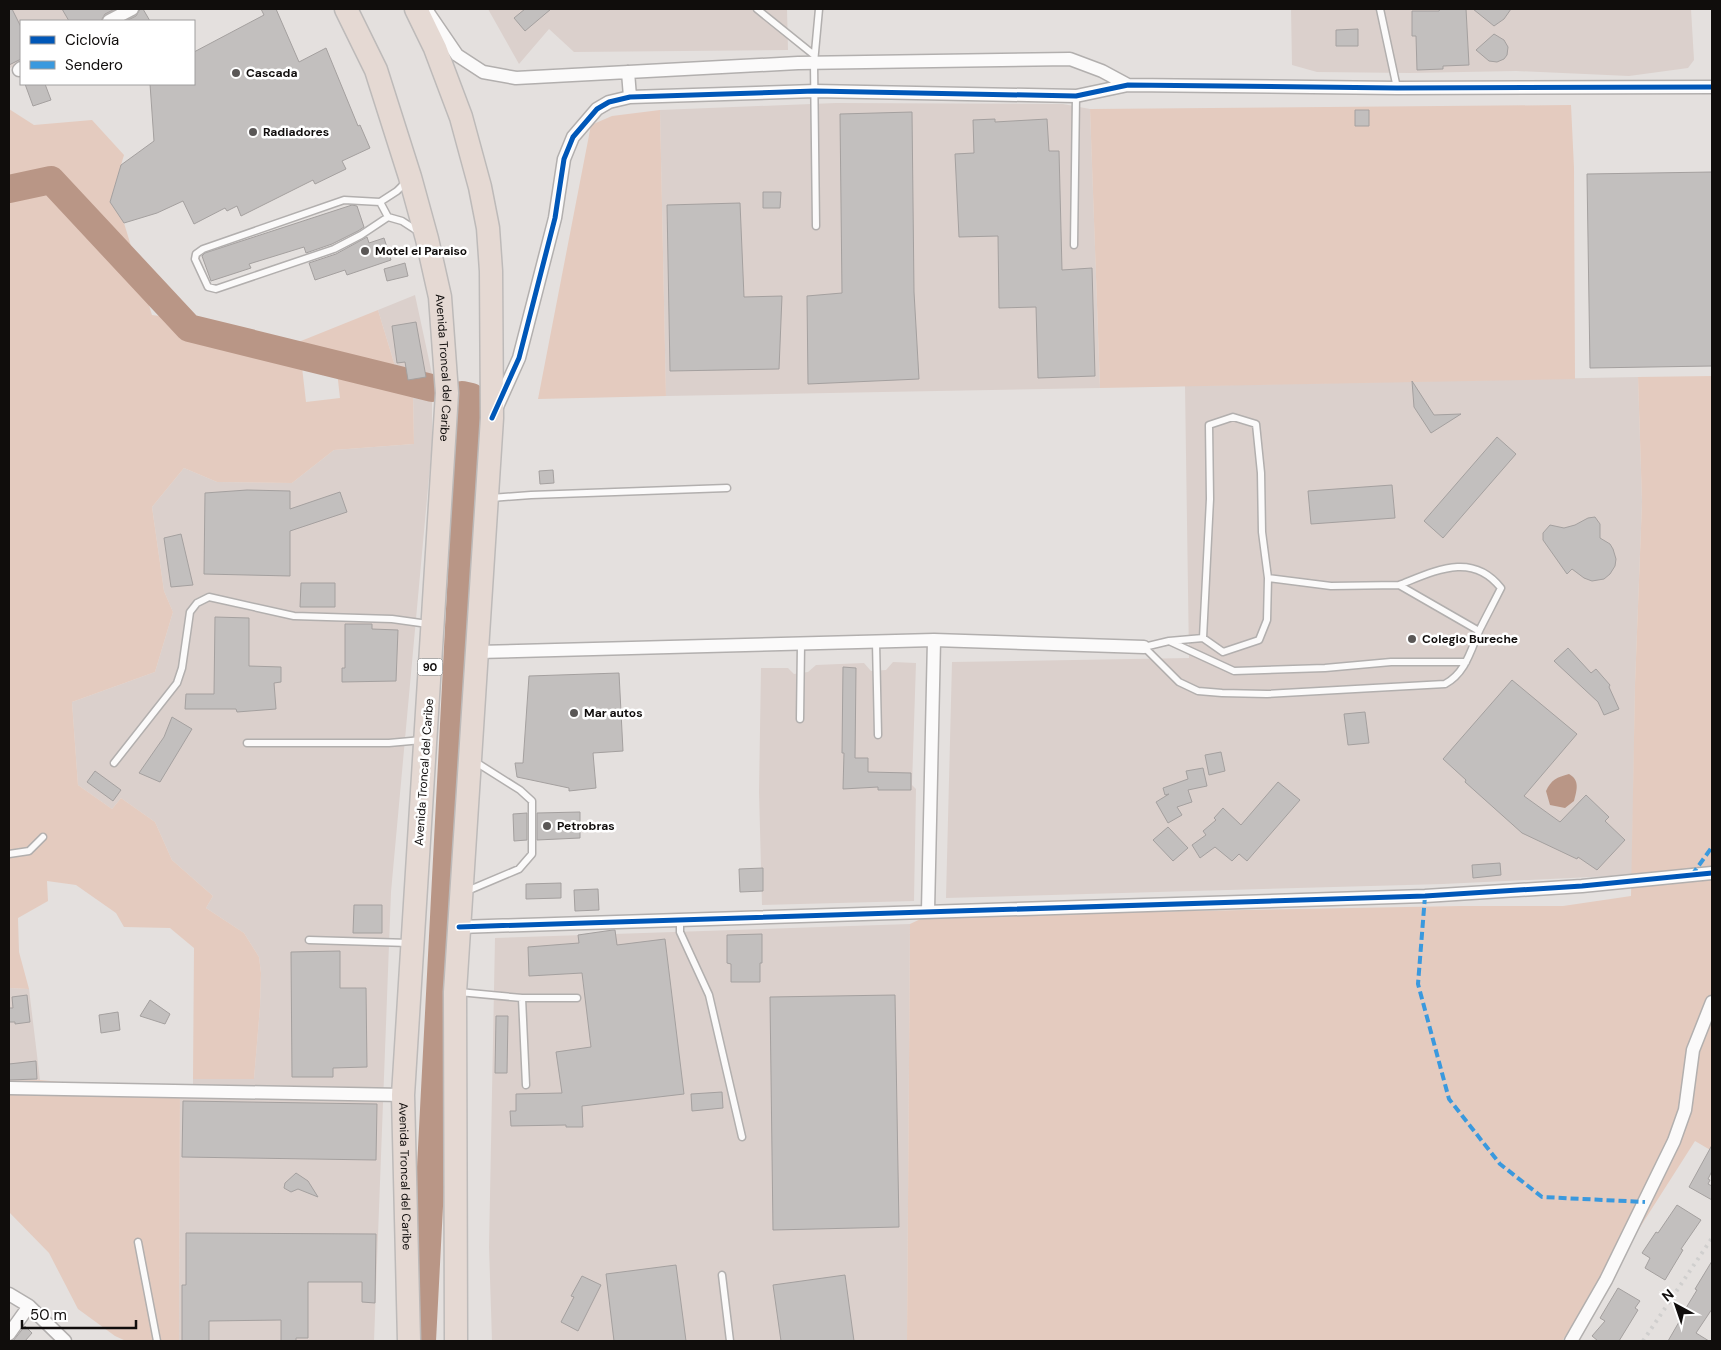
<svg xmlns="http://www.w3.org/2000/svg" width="1721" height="1350" viewBox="0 0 1721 1350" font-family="'DM Sans',sans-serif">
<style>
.built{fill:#dbd0cc}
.green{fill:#e4cbbf;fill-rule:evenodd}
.water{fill:#b99686}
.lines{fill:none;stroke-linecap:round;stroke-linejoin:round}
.river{stroke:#b99686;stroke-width:28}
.building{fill:#c2bfbe;stroke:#a4a09f}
.lane-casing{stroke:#b2afae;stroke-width:9}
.street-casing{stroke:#b2afae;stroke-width:15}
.highway-casing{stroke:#bdbab9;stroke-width:25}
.lane{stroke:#fbfafa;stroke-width:6}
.street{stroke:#fbfafa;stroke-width:12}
.highway{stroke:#e5d9d3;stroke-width:22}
.rail{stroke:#d0cfce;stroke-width:4;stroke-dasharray:2.5 5;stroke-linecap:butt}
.quiet{stroke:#3a99de;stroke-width:4;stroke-dasharray:8 4;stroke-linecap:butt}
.cycleway-casing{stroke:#fff;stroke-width:8}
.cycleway{stroke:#0057b8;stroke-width:5}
.poi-dot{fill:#5a5756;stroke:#fff;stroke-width:2}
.labels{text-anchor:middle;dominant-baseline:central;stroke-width:5;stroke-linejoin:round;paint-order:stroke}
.shield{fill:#fff;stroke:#585655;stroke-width:1}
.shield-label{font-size:11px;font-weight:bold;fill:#100d0c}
.poi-label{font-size:12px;font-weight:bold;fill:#100d0c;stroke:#fff;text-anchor:start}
.street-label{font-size:12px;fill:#100d0c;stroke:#fff}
</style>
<rect width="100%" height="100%" fill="#e4e0de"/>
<path class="built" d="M9,9H130L107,21H21V63L10,68L9,65Z
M488,9H787L788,50L574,52L549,29L519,64Z
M1291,9H1691L1694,60L1688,68L1629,76L1516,71L1410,73L1317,72L1292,65Z
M836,103L1063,104L1090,109L1100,388L666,396L660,110Z
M415,295L432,374V444L391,892L374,1341H179L180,1089L193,1087V1079H254L260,1007L261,973L259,957L244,933L206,908L213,896L172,860L155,822L121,798L112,809L78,785L72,702L155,672L173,612L164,591L152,507L184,468L217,482L292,483L334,450L414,444L413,391L395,366L378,310Z
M1638,377L1642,502L1635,684L1632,875L1443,884L946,898L952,662L1189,658L1185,386Z
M893,662L916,663L912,785L916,789L914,901L762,905L759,792L761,668H788L794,674L808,672L816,665L864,663L871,671L886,670Z
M910,924L907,1341H492L489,1247L495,938Z
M9,988L29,989L40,1080L9,1081Z"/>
<path class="green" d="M1571,105L1574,168L1575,379L1100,388L1090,109Z
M9,109L34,125L92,120L124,155L110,202L124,223L152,315L227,325L259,346L291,345L378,310L395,366L413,391L414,444L334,450L292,483L217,482L184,468L152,507L164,591L173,612L155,672L72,702L78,785L112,809L121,798L155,822L172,860L213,896L206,908L244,933L259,957L261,973L260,1007L254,1079H193L194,948L170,928L124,927L116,913L76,885L47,881L48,901L18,918L19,952L29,989L9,988ZM336,363L340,398L306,402L302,367Z
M660,110L666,396L538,399L591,125L612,116Z
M1712,376V1151L1695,1141L1628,1246L1596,1288L1562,1341H907L910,924L927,916L1461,906H1563L1631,896L1635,684L1642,502L1638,377Z
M40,1080L133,1089H180L179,1341H126L115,1336L78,1309L49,1253L9,1212V1081Z"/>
<path class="water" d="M1569,774C1580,780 1577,790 1574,801L1565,808L1550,805L1546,791C1551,780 1557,777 1569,774Z"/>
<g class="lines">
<path class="river" d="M9,189L51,180L189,328L432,388
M422,1341L471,397L462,395"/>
</g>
<path class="building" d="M9,9H12L21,27V59L9,65Z
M62,9H115L105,14L101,21H69Z
M140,9H143L150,21H126L136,16Z
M261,9H276L299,62L326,48L358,126L360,125L370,148L342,161L346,169L315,184L313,180L241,216L237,206L227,211L225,208L194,224L183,201L157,213L124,223L110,202L121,165L154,141L150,84H194V52L264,15Z
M525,9H551L525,31L514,18Z
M1440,9H1466L1469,65L1443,66V69L1417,70L1416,36H1412V11H1439Z
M1473,9H1511L1504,19L1494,26Z
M1358,29V46H1336V30Z
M1494,34L1504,40L1508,47L1507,55L1504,59L1497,62L1489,61L1476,50Z
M25,84H45L51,100L33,106Z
M1355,110H1369V126H1355Z
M912,112L914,292L919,379L808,384L807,296L842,293L840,114Z
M995,119V122L1047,119L1049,151H1059L1062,270L1092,268L1095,376L1038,378L1036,307L999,308L998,236L959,237L955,154L974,153L973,120Z
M1712,172V366L1590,368L1587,174Z
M763,192H781L780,208H763Z
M740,203L744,297L782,296L779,369L670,371L667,205Z
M352,205L357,206L364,227L358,231L332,244L306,253L304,247L249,264L251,268L211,281L202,256L205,253Z
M367,237L369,243L384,238L391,260L347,275L345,270L315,280L309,263L336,254Z
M405,263L408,276L387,281L384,269Z
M416,322L426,377L408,380L405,362L397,363L392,326Z
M1412,381L1434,415L1461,414L1431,433L1414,407Z
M1497,437L1516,454L1443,538L1424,521Z
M553,470L554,483L540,484L539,471Z
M1392,485L1395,518L1311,524L1308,491Z
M247,490L290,491V509L340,492L347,512L290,531V576L204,574L205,493Z
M1595,517L1600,524V538L1610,544L1613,549L1616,559L1615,566L1610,574L1604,579L1592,581L1584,578L1572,569L1567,574L1543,540V533L1550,525L1564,528L1575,525L1588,518Z
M181,534L193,585L171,587L164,538Z
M301,583H335V607H300Z
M215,617L249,618V666L281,667V682L274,683L276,709L237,712L236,709H185L186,694H214Z
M345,624H372V629L398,630L396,681L342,682V668H345Z
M1568,648L1591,673L1596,669L1610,685L1609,687L1619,709L1604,715L1598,702L1554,661Z
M843,667L856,668L855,758H868V772L911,773V790H878V787L843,789L844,753H842Z
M619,673L623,751L593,753L596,788L569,791V788L517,777L515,763H523L529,676Z
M1512,680L1577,734L1524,796L1560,822L1586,795L1609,817L1605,821L1625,840L1597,870L1578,857L1577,859L1522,833L1465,782L1466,780L1443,759Z
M1365,712L1369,743L1348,745L1344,714Z
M172,717L192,729L160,782L139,773L164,737Z
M1221,752L1225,771L1209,775L1205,755Z
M1203,768L1207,786L1188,790L1192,802L1177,807L1182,815L1168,823L1156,802L1169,794L1165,795L1163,788L1188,779L1186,771Z
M95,771L121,790L113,801L87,782Z
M1278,782L1300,800L1247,861L1239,854L1232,861L1215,847L1200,858L1192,845L1206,835L1203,831L1216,820L1214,818L1223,808L1241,825Z
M580,812V838L537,840V813Z
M527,813V840L514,841L513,814Z
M1168,827L1188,848L1173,861L1153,840Z
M1500,863L1501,875L1473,878L1472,865Z
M763,868V891L740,892L739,869Z
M561,883V898L526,899V884Z
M598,889L599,910L575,911L574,890Z
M354,905H382V933H353Z
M613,930H615L617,945L665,939L684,1094L582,1106L583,1127H566V1125L511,1126L510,1111H516V1094L562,1093L556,1052L591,1047L582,973L529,976L528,947L579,943L578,935Z
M762,934V963H760V982H731V964L727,963V935Z
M340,951V988H366L367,1067L333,1068V1077H292L291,952Z
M27,995L30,1022L15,1024V1022H9V1008H13L12,997Z
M895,995L899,1227L773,1230L770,997Z
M150,1000L170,1014L165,1024L140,1016Z
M118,1012L120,1030L101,1033L99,1015Z
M496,1016H508L507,1073H495Z
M36,1061L37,1079L9,1080V1064Z
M722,1092L723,1108L692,1111L691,1094Z
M183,1101L377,1104L376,1160L182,1157Z
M1712,1145V1171L1708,1179L1710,1180L1708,1184L1712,1186V1200L1689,1187Z
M296,1173L308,1181L318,1197L298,1189L291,1192L284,1188L285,1183Z
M1677,1205L1701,1220L1681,1249L1683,1250L1665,1280L1645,1268L1650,1258L1642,1253L1656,1232L1658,1233Z
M186,1233L376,1234L375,1303L362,1302V1282H308V1338H296V1341H281V1320L209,1321V1341H182V1285H186Z
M1712,1261V1309L1696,1333L1709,1341H1668L1679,1322L1678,1321L1697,1290L1695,1289Z
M676,1265L686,1341H614L606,1274Z
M845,1275L854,1341H781L773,1285Z
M582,1276L601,1285L578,1331L561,1322L574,1297L571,1296Z
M1618,1288L1640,1301L1635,1308L1638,1310L1619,1341H1598L1592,1336L1605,1321L1600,1318Z
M25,1326L32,1333L25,1341H13Z"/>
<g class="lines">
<defs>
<path id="lane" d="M757,9L814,55
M1380,9L1397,88
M406,182L397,191L380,202L344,200L203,249L196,254L195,259L208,287L216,289L334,249L361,235L388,217L402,221L419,232
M380,202L388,217
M816,226L814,63L819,9
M1074,245L1076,96
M491,498L531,495L727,488
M1203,638L1210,499L1209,425L1233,417L1256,424L1261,473L1262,532L1268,578
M1169,641L1203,638L1223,652L1259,640L1267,620L1268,578L1331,586L1399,585L1479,631
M876,642L878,735
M1144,647L1179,682L1198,691L1222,693L1267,694L1445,684C1466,673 1471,649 1480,629C1487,615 1494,602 1501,588C1472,551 1435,571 1399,585
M1144,647L1169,641L1234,671L1325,668L1391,662H1466
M800,719L801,644
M247,743H389L422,740
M114,763L177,683L182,668L190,612L197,603L209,597L294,616L392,619L428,624
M9,854L29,851L43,837
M467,891L519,869L532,854V801L520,790L474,761
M680,919V932L709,995L742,1137
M309,940L409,943
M459,992L522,998H577
M522,998L526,1085
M138,1242L157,1341
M722,1275L730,1341"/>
<path id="street" d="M427,11L457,55L483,72L516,78L798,63L1070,59L1102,71L1128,85
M109,21L132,9
M19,70L21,68
M628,72L630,97
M496,409L519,358L555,218L564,159L573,137L597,109L609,102L630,97L815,91L1076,96L1128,85L1397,88L1712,87
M477,652L934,640L1144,647
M928,911L934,640
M459,927L1425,896L1582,886L1712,873
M9,1088L403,1095
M9,1294L29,1306L9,1334
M29,1306L65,1341
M1571,1341L1606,1280L1674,1141L1685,1110L1693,1050L1712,1002"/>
<g id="highway">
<path id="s1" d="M346,9L376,70L410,177L427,239L440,297L447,393L403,1095L409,1341"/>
<path d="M416,9L435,48L461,117L480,187L488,228L491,271L492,418L455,992L456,1341"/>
</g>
</defs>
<use href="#lane" class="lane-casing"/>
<use href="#street" class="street-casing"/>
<use href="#highway" class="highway-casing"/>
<use href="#lane" class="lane"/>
<use href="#street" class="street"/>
<use href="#highway" class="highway"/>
<path class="rail" d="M1643,1341L1712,1238"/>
<path class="quiet" d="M1692,875L1712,847
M1425,896L1418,984L1449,1099L1500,1164L1542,1197L1645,1202"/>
<defs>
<path id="cycleway" d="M492,418L519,358L555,218L564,159L573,137L597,109L609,102L630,97L815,91L1076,96L1128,85L1397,88L1712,87
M459,927L1425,896L1582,886L1712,873"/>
</defs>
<use href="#cycleway" class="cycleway-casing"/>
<use href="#cycleway" class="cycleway"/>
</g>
<g class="poi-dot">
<circle cx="236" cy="73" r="5"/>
<circle cx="253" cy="132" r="5"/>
<circle cx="365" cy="251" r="5"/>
<circle cx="1412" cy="639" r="5"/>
<circle cx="574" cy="713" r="5"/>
<circle cx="547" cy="826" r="5"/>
</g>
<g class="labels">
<rect class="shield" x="417.5" y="658.5" width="25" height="17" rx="4"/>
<g class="shield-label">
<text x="430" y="667">90</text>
</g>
<g class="poi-label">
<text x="246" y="73">Cascada</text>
<text x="263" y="132">Radiadores</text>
<text x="375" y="251">Motel el Paraiso</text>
<text x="1422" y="639">Colegio Bureche</text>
<text x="584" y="713">Mar autos</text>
<text x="557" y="826">Petrobras</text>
</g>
<g class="street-label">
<text stroke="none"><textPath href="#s1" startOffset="375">Avenida Troncal del Caribe</textPath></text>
<text transform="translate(424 772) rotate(-86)">Avenida Troncal del Caribe</text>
<text stroke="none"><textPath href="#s1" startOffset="1185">Avenida Troncal del Caribe</textPath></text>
</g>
</g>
<rect width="1721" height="1350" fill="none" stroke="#100d0c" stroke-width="20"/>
<rect x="20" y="20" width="175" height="65" fill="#ffffff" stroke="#9f9e9e"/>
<rect x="30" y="36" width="25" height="8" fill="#0057b8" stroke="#9f9e9e"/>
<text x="65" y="45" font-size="15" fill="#100d0c">Ciclovía</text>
<rect x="30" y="61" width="25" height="8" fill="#3a99de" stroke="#9f9e9e"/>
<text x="65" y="70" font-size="15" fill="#100d0c">Sendero</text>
<g transform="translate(1676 1305) rotate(320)" stroke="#ffffff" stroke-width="4" paint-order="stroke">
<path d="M0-4L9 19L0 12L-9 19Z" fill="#100d0c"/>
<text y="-8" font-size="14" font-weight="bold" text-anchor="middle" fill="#100d0c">N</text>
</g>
<path d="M22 1320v8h114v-8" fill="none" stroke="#100d0c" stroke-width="2.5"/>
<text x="30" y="1320" font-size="15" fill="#100d0c" stroke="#ffffff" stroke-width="4" paint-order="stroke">50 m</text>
</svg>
